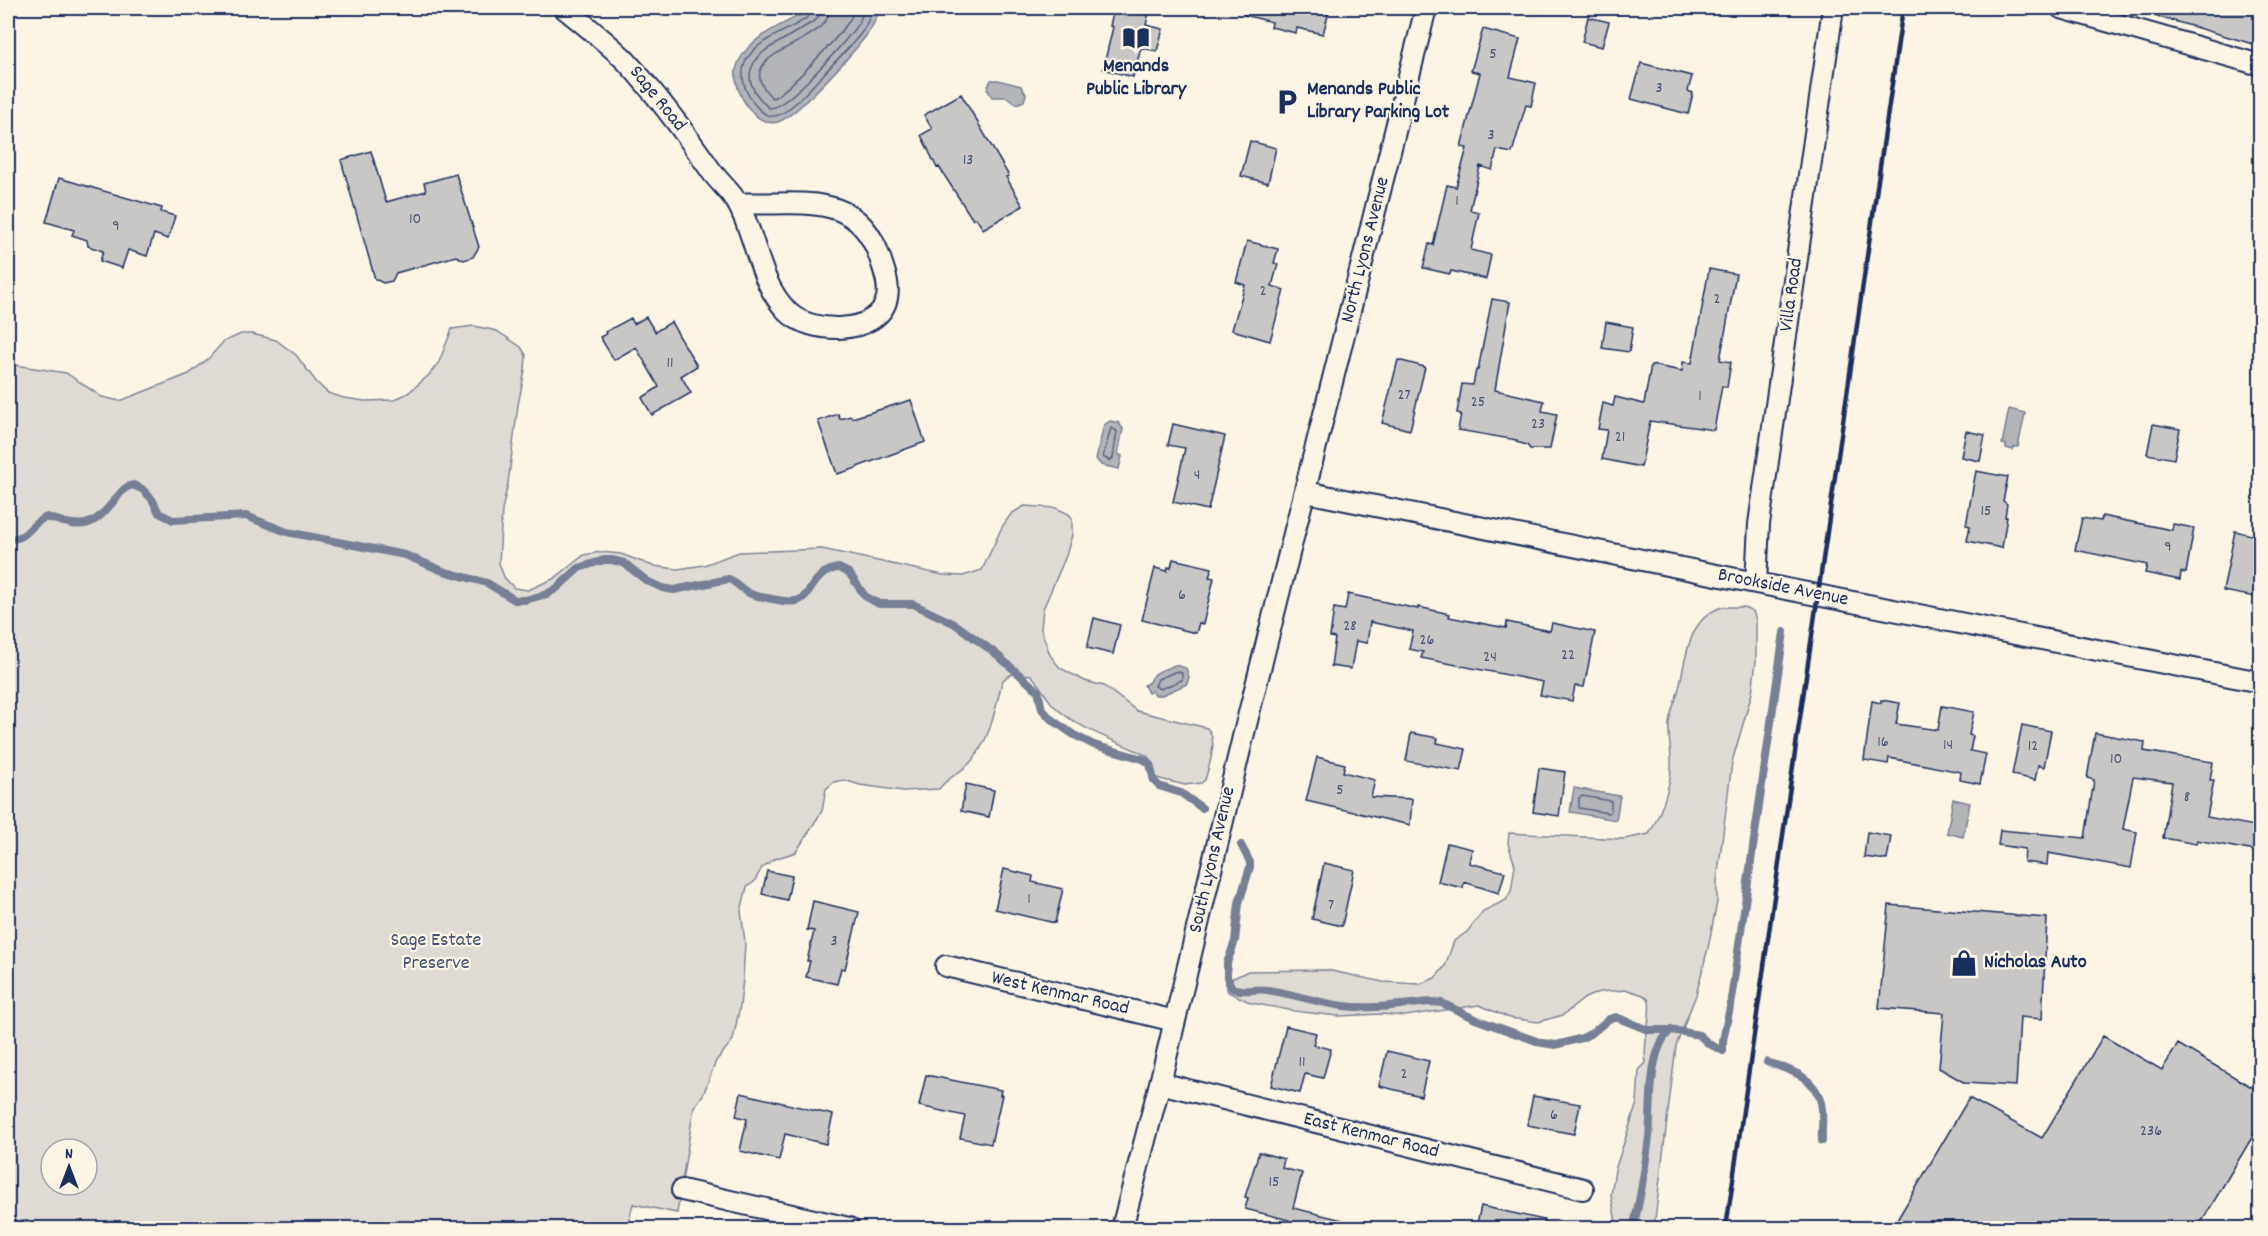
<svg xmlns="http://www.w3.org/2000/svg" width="2268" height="1236" viewBox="0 0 2268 1236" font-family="Dekko,sans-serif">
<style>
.green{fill:#dfdbd4;stroke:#7d8599;stroke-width:1.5;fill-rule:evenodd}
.water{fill:#b2b4b8;stroke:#767f94;stroke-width:1.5}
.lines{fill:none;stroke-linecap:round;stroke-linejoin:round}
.shore{stroke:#576482;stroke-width:1.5}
.stream{stroke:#767f94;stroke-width:8}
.building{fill:#c8c7c6;stroke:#1b2f5e;stroke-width:1.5}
.minor-casing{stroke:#1b2f5e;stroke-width:24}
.minor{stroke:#fcf5e5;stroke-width:20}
.rail{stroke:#1b2f5e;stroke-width:4.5}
.labels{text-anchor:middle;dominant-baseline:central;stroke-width:4.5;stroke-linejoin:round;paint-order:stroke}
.number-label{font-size:16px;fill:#465578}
.poi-label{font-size:20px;font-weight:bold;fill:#1b2f5e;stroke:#fcf5e5;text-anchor:start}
.street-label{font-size:20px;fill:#1b2f5e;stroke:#fcf5e5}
.park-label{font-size:20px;fill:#425176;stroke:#fcf5e5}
</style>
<rect width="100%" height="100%" fill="#fcf5e5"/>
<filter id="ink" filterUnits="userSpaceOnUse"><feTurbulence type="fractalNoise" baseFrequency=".0167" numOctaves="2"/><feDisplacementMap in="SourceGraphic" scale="12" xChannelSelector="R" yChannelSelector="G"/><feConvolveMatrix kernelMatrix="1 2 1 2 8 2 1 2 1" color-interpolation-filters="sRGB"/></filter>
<g filter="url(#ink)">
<path class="green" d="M474,326L497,331L521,347L526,355L525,370L518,405L508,483L502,510L499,563L504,577L514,588L528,590L555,578L584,555L600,552L621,554L653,566L678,569L704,565L739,552L822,549L943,575L963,576L982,570L1002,527L1011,514L1024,506L1056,508L1069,514L1072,518V535L1066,556L1043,609L1041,629L1050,655L1060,668L1085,681L1104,686L1137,711L1207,728C1219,739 1209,766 1205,780L1201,783L1185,785L1156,778L1150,759L1146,755C1115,740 1082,731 1056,708C1046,699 1041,685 1031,675C1020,674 1009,671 1002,682C995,710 990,743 968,765C958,774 947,778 939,789L903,791L860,785L844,780L834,782L826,789L822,811L796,852L774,859L762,868L754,882L747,887L741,911L745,942L743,979L740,1006L733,1040L716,1061L703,1095L694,1107L677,1213L633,1204L627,1228H8V364L66,373L102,397L120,401L189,374L209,358L223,342L241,334H252L276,340L296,355L317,383L328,393L344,398L365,401L394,400L408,393L429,375L439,362L452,329ZM51,1149H87V1185H51Z
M1722,607H1744L1753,611L1756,620V661L1752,693L1732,762L1717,881V902L1708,948L1696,995L1676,1046L1654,1228H1617L1611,1195L1615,1170L1637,1103L1639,1070L1646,1063C1642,1042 1652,1022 1649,1000L1643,995L1628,990L1599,992L1585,998L1563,1015L1538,1022L1510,1018L1479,1005L1405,1016L1382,1014L1338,1016L1294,1011L1252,1003L1228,992L1225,982L1248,971L1327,970L1383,982L1420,984L1435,978L1445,966L1454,941L1467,932L1483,911L1506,900L1511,891L1515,865L1508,844L1509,833L1624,839L1649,834C1659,818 1670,788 1671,769C1672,754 1668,738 1669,723C1670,713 1675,702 1678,692C1686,662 1686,619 1722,607Z"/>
<path class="water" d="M811,8H881C876,17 873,28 866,36C852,54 797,116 778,122C755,128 733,91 736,71C737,63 743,53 749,47C766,29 791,22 811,8Z
M991,80H998L1021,86L1026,94L1024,101L1017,104L1006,97H992L987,89Z
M2009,409L2025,413L2018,447H2014L2013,450L2006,448V445L2002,444Z
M1110,421L1119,423L1123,429L1118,454L1122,456L1119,469L1101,465L1096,459L1104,425Z
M1175,665L1186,668L1189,677L1187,684L1162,695H1155L1152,691L1148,693L1144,685L1149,682C1152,672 1166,669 1175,665Z
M1574,788L1620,796L1616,820L1570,812Z
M1953,799L1970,803L1963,837L1947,833Z"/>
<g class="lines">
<path class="shore" d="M813,8C811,31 725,37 746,90C749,98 757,109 765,114C772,119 780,115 786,111C800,101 810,88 822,76C835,61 850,48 862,32C867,24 870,15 875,8
M821,8L820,14L816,20L766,50C741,70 748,89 769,108C786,110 843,44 855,28C860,22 862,14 866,8
M830,8C829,48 724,50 772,98C784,96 841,34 849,21C852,16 854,12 856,8
M1111,428L1117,431L1113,458L1110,461L1103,457Z
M1177,671L1182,673V680L1160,689L1155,686L1158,679Z
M1582,796L1611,801V811L1608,813L1579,808V798Z"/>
<path class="stream" d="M8,538C27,542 30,522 47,517C86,530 92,528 118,496C123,490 126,486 133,485L142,489L152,499L159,513L173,520L246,516L287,532L405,555L443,571L487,583L515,600H525L547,594L557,588L579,568L604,560H612L624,563L647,581L662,588L674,590L729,579C737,583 741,589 749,593C755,597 764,597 772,599C779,600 788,603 796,601C812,598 813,570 839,568L849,573L865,596L879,604H913L955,624L995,653L1038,691L1042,709L1051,719L1074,735L1094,745L1143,759L1150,764L1154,781L1159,786L1181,793L1202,808
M1241,845L1250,862V867L1239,903L1235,941L1227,963V977L1232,988C1243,993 1256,988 1268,990C1294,994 1318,1003 1344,1006C1372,1010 1404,1004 1432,1002L1442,1003L1475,1019L1542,1043L1556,1045L1582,1038L1592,1033L1609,1019L1616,1017L1648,1030H1672L1699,1035L1709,1044L1723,1051V1040L1730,1007L1784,632
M1767,1062C1790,1070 1815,1076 1821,1103C1824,1116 1821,1129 1822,1141
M1633,1228C1641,1198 1645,1168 1649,1137C1652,1107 1647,1050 1671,1030"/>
</g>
<path class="building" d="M1114,8H1150L1146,25L1163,29L1157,51L1141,48L1133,77L1103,69L1113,27L1110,26Z
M1245,8H1330L1323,34L1297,28L1296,33L1271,27L1272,22L1244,15Z
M2147,8H2260V46L2146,13Z
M1588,17L1609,22L1602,47L1582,42Z
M1483,29L1520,39L1510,77L1536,83L1531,106L1526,105L1512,153L1497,150L1492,170L1480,166L1470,210L1479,212L1471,250L1491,255L1486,279L1451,271L1450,274L1423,268L1429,244L1433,245L1447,185L1456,187L1467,148L1461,147L1480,73L1471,71Z
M1641,63L1692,76L1688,91L1693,93L1688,114L1631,99Z
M961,94L1009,176L1006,177L1023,206L983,229L976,218L973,220L939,167L937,168L921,135L932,129L924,115Z
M1250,141L1276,148L1268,183L1241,176Z
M371,151L386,202L426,191L424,183L456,174L479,247L473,257L464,260L456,256L396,273L392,281L383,283L375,279L341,160Z
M59,178L162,208L161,212L175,216L168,239L154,234L147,256L128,250L122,268L100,261L103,251L88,246L87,240L72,235L74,230L46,222Z
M1247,241L1278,249L1274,263L1278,264L1272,286L1284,290L1270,341L1232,330L1245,285L1236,282Z
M1709,269L1736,274L1720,360L1731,362L1727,387L1722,386L1714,430L1650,421L1641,467L1602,459L1607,430L1598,429L1603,403L1613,406L1615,397L1644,404L1651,365L1682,371L1683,362L1692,363Z
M1492,299L1510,302L1495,390L1544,401L1542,411L1557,414L1550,449H1530L1527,445L1516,442L1517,440L1458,430L1461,414L1457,413L1462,384L1473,385L1476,370H1478Z
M646,317L655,332L671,322L697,366L681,376L691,393L652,415L642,398L659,387L636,347L614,360L600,337L606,334L605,332L631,318L634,324Z
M1606,322L1633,327L1629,352L1602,348Z
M1398,360L1425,367L1410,430L1382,423Z
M911,400L925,442L857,467V468L837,474L818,421L838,414L840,419L851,416L852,418Z
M1173,424L1225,436L1208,510L1173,502L1185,448L1168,445Z
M2153,424L2180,429L2174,459L2147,454Z
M1966,431L1985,435L1980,461L1961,457Z
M1976,471L2008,477L2003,501L2007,504L2005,517H2007L2002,548L1967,541L1970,526L1966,525Z
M2102,516L2172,530L2173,524L2194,528L2186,573L2181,572L2180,580L2145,573L2147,565L2143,564L2075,550L2082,518L2101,521Z
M2235,531L2260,537V571L2255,597L2223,591Z
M1173,559L1212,568L1209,577L1214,578L1203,624L1199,623L1196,633L1142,620L1155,568L1167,571L1168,567L1171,568Z
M1348,594L1418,609V607L1450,614L1449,617L1506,628L1507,622L1550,631L1552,623L1595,632L1584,687L1575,686L1572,701L1540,695L1543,682L1421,658L1423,652L1409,649L1413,631L1370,622L1367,643L1356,641L1351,669L1331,666L1335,638L1330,637L1334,608L1345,610Z
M1094,618L1120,625L1113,654L1087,648Z
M1881,700L1900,703L1896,724L1938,730L1942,706L1974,712L1969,735L1973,736L1970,751L1986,754L1980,784L1960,780L1961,772L1889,758L1888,764L1864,760L1872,701L1881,703Z
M2022,725L2051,731L2044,767L2038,765L2035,780L2012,775Z
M1411,733L1438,738L1437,743L1466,749L1461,771L1406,761Z
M2095,733L2145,742L2144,751L2213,762L2210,780H2214L2207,817L2260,827V852L2197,840L2196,844L2163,838L2172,782L2133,777L2123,829L2137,832L2131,868L2048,853L2047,865L2024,862L2025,849L1998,845L2000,830L2085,838L2094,780L2087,778Z
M1317,757L1345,764L1343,772L1375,780L1371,797L1412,799L1410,825L1306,801Z
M1539,768L1565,772L1559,816L1533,812Z
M966,784L994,790L989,817L961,811Z
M1867,832L1891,836L1887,860L1864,857Z
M1447,843L1472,849L1469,863L1505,872L1499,893L1464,882L1463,888L1438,882Z
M1324,863L1354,870L1342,926L1312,919Z
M1004,869L1033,876L1032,882L1063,889L1055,923L995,909Z
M767,871L792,876L787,900L762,894Z
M813,901L859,912L845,969L841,968L837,984L806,977L810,961H807L814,931L807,930Z
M1889,905L2047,918L2042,1019L2020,1017L2016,1086L1965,1083L1939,1068L1944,1013L1879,1008Z
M1286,1026L1316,1033L1313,1045L1331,1049L1323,1078L1305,1074L1300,1093L1271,1086Z
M2103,1036L2162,1070L2178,1044L2260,1092V1124L2198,1228H1912L1897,1220L1969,1098L2042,1138Z
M1387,1051L1429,1061L1421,1096L1379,1086Z
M926,1075L1001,1090L1000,1095H1002L991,1144L960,1138L965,1116L919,1106Z
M741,1093L833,1115L826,1144L785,1134L779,1160L740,1151L747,1119L736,1116Z
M1533,1096L1580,1104L1574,1134L1527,1125Z
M1259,1152L1284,1159L1282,1168L1302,1173L1293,1208L1347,1221L1346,1228H1287L1289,1220L1245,1209L1248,1198L1245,1197Z
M1481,1206L1544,1220L1543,1228H1476Z"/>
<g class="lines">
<defs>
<path id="minor" d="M564,8C585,25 607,42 626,61C658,96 686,134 712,172C720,183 732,193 738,204C757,239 758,281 787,311C809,335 879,336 887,298C890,285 884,270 880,258C857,187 795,207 737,203
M2061,8L2260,65
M1306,492L1756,583L2260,682
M1756,583L1759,524L1833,8
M946,966L1175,1021
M1160,1083L1583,1189
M682,1190L849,1228
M1122,1228L1160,1083L1243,737L1426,8"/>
</defs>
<use href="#minor" class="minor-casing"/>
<use href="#minor" class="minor"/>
<path class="rail" d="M1726,1228L1903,8"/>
</g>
</g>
<defs>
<symbol id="library-bare" viewBox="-9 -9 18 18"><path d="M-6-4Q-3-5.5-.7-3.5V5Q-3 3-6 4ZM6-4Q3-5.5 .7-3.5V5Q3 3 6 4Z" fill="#1b2f5e" stroke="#fcf5e5" stroke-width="2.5" paint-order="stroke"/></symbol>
<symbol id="parking-bare" viewBox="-9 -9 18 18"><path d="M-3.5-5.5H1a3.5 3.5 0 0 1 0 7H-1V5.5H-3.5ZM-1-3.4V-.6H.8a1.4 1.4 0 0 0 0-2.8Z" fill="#1b2f5e" stroke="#fcf5e5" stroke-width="2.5" paint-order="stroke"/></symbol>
<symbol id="shop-bare" viewBox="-9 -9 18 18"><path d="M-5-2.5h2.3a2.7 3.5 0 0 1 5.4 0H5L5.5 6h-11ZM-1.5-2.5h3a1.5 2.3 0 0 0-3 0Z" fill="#1b2f5e" stroke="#fcf5e5" stroke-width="2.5" paint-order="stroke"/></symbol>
</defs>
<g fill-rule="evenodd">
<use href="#library-bare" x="1117" y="19" width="38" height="38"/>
<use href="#parking-bare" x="1268" y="83" width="38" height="38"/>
<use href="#shop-bare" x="1945" y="944" width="38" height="38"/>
</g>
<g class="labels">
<g class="number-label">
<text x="1493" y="54">5</text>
<text x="1659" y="88">3</text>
<text x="1491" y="135">3</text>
<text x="968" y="160">13</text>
<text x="1457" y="201">1</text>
<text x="415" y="219">10</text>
<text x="116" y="226">9</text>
<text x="1263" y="291">2</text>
<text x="1717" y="299">2</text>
<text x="670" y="363">11</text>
<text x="1404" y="395">27</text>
<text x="1700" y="396">1</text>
<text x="1478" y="402">25</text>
<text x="1538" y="424">23</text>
<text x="1620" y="437">21</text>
<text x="1197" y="475">4</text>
<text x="1986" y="511">15</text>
<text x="2168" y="547">9</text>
<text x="1182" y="595">6</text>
<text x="1350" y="626">28</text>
<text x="1427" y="640">26</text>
<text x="1568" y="655">22</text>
<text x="1490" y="657">24</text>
<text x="1883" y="742">16</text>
<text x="1948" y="745">14</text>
<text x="2033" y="746">12</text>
<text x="2116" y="759">10</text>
<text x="1340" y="790">5</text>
<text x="2187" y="797">8</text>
<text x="1029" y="899">1</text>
<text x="1331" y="905">7</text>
<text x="834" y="941">3</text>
<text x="1302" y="1062">11</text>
<text x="1404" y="1074">2</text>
<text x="1554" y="1115">6</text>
<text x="2151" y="1131">236</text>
<text x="1274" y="1182">15</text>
</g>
<g class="poi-label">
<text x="1136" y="67" text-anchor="middle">Menands<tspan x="1136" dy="23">Public Library</tspan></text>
<text x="1307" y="90">Menands Public<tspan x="1307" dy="23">Library Parking Lot</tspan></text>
<text x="1984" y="963">Nicholas Auto</text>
</g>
<g class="street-label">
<text transform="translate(657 99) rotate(51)">Sage Road</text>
<text transform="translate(1366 250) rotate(-76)">North Lyons Avenue</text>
<text transform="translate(1792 295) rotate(-82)">Villa Road</text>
<text transform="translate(1783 588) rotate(11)">Brookside Avenue</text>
<text transform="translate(1213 860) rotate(-77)">South Lyons Avenue</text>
<text transform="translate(1060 994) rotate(13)">West Kenmar Road</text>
<text transform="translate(1371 1136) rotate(14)">East Kenmar Road</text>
</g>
<g class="park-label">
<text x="436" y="941">Sage Estate<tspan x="436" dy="23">Preserve</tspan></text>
</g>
</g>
<rect width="2268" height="1236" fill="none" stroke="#fcf5e5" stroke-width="30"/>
<rect x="15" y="15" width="2238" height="1206" fill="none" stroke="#1b2f5e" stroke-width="2" filter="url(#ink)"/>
<g transform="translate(69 1167)"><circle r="28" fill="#fcf5e5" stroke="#a2a6af" stroke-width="1.5"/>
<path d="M0-4.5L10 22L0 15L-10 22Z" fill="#1b2f5e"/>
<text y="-9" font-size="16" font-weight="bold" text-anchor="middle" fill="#1b2f5e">N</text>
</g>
</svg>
